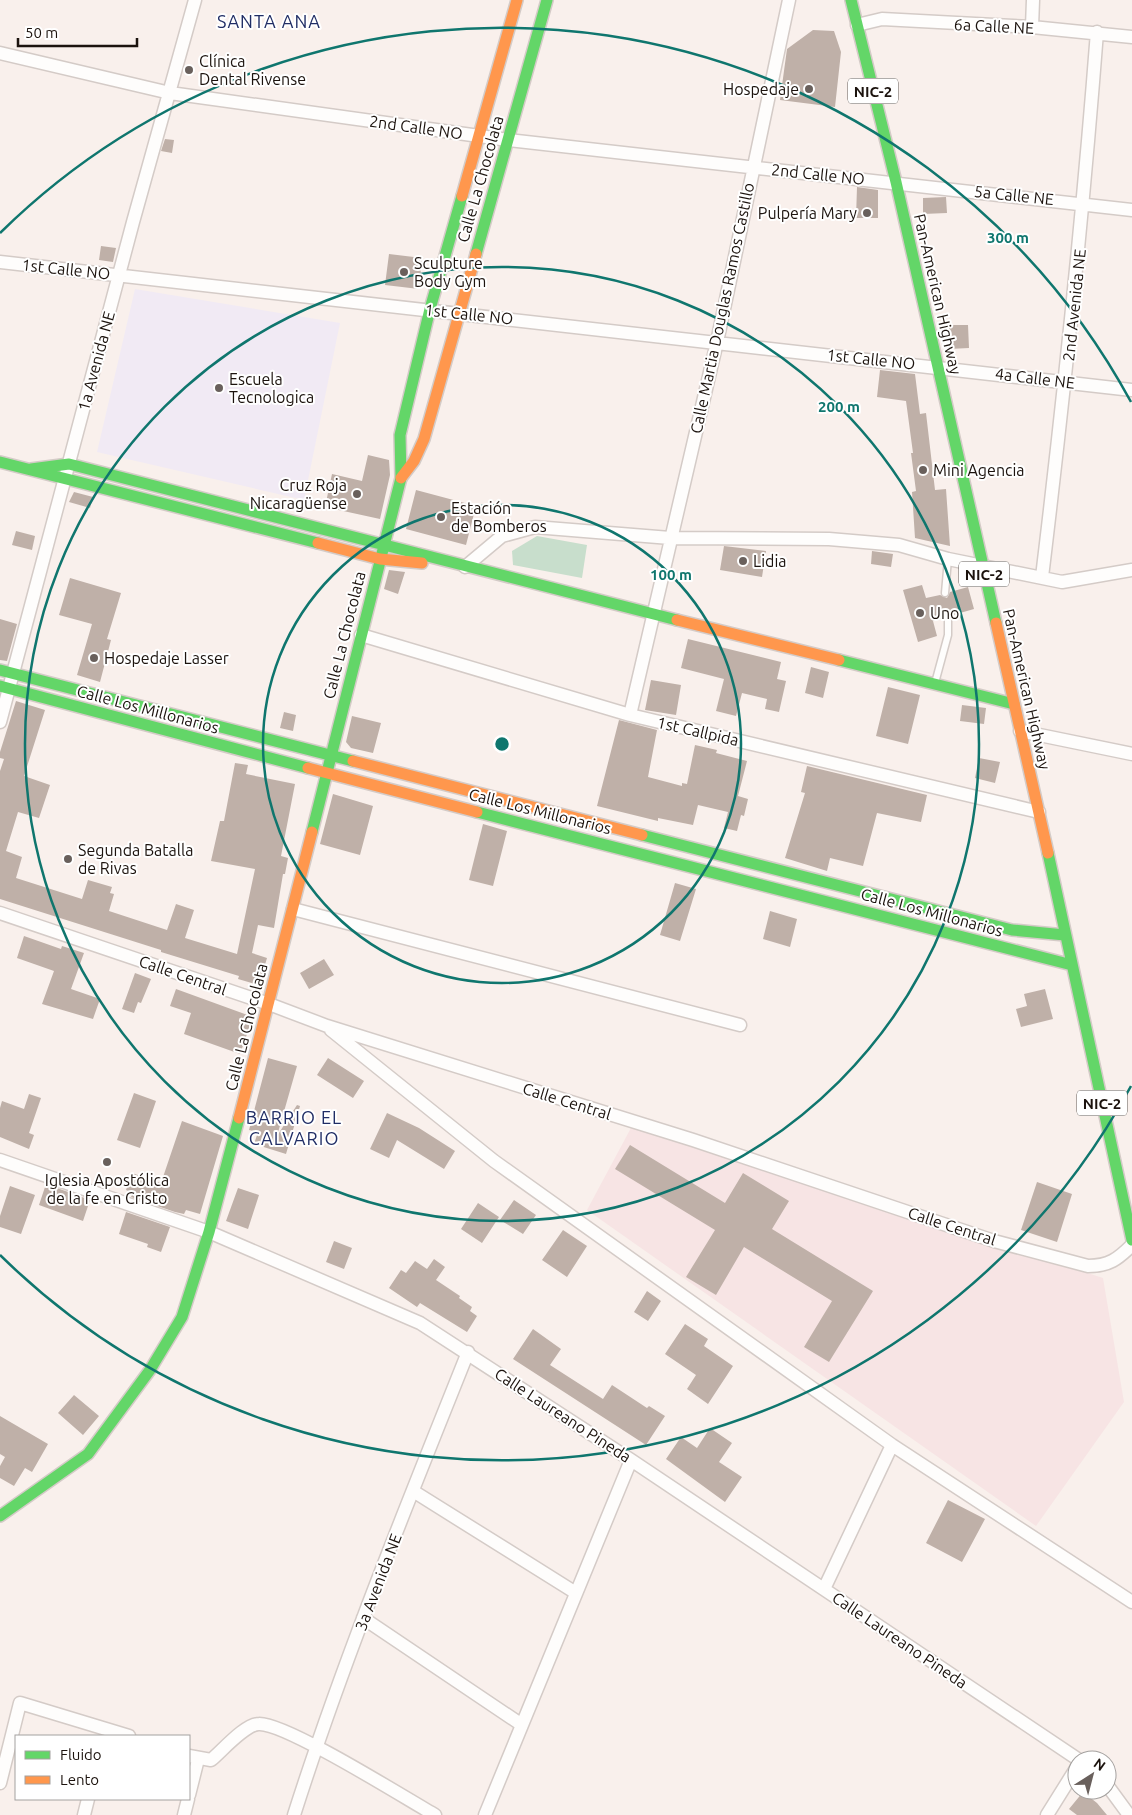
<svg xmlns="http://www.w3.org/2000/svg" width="1132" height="1815" viewBox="0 0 1132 1815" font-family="Ubuntu,sans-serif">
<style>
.industrial{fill:#f7e4e4}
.education{fill:#f1eaf4}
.green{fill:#c8decc}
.building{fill:#bfb0a8}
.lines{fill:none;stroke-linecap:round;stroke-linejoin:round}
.lane-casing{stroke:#d4cbc7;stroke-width:9}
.street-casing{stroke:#d4cbc7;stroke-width:15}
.fast-casing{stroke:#d4cbc7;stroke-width:14}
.slow-casing{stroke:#d4cbc7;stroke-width:14}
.lane{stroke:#fefdfc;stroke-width:6}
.street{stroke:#fefdfc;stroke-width:12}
.fast{stroke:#63d668;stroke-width:11}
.slow{stroke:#ff974d;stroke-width:11}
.ring{fill:none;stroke:#0f766e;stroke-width:2.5}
.poi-dot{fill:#69605c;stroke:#fff;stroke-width:2}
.labels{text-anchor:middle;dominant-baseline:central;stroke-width:4;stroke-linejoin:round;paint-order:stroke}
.shield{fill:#fff;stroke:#605a56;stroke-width:1}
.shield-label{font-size:15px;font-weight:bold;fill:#1c130e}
.street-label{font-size:16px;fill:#1c130e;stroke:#fff}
.poi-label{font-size:16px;fill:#1c130e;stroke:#fff;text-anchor:start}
.neighbourhood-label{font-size:18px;letter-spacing:1px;fill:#202d65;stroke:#fff}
.centre{fill:#0f766e;stroke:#fff;stroke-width:2.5}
.ring-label{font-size:15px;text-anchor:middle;font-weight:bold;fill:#0f766e;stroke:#fff;stroke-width:4;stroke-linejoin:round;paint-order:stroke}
</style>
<rect width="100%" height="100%" fill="#f9f0ec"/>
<path class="industrial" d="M632,1126L1103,1278L1124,1402L1036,1526L587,1210Z"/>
<path class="education" d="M135,289L340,323L304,500L97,452Z"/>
<path class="green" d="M537,536L587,545L582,578L513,565L512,551Z"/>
<path class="building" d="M813,30L834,31L841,52L835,107L780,100L787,49Z
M165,139L174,140L172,153L161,151Z
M857,187L878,190V218H856Z
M946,197L947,213L923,214V198Z
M101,246L116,248L113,262L99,260Z
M389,254L422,258L419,289L385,285Z
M949,325H968L969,348L949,349Z
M880,370L915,374L920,414L926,413L935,490L946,489L950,546L915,538L912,492L916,491L911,453H913L906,401L877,397Z
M368,455L389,460L390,475L380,519L325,507L332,474L362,481Z
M416,490L476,506L466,545L406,529Z
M74,492L93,497L90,508L69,502Z
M16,531L35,536L32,550L12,545Z
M724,546L766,551L762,577L720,570Z
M872,551L893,554L891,567L871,564Z
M389,570L405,572L398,594L384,589Z
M70,578L121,593L107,639L111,640L100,682L77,675L92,624L59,615Z
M922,585L926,598L940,595L947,598L950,592L968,587L974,609L953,615L950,611L945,612L943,618L933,621L937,636L918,642L903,590Z
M0,619L17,624L7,661L0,660Z
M688,639L781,662L777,679L786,681L779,712L765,709L767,699L742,693L736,716L716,711L724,679L681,668Z
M811,667L829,672L823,698L805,693Z
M651,680L681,685L676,715L645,710Z
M888,687L920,695L908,744L876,736Z
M16,701L45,710L24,776L50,785L39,818L18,812L6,851L22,857L16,878L82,899L88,880L112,887L110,893L114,894L109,911L167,930L176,904L194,910L185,938L237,954L255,869L211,861L220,821H224L235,763L248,765L246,774L295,784L281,856L288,858L285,874H283L274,928L258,925L252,953L267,958L259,985L238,979L239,976L161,952V950L0,899V771L4,759L0,758V752Z
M962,705L986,708L984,724L960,721Z
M284,712L296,715L293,731L280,728Z
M352,716L381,723L373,753L351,748L346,742Z
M619,720L657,730L648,777L682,786V783L687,784L695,745L717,750L716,753L747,761L738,796L748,799L744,816L741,815L737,831L724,828L728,812L698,805L693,825L658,818V821L597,806Z
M979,758L1000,762L995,783L975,778Z
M807,766L927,795L921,822L877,813L863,866L830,858L827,871L785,858L805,793L801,792Z
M333,794L373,806L360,855L320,844Z
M483,824L507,831L493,886L469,880Z
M675,883L696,889L680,941L660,935Z
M770,911L797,919L790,947L763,939Z
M24,936L61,949L62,946L84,953L71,989L100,999L93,1019L42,1004L54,971L17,958Z
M324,959L334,975L309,989L300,973Z
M135,973L151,979L141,1003L138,1002L134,1013L122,1009Z
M176,989L253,1017L240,1054L184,1034L191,1013L170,1006Z
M1045,989L1053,1019L1021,1027L1016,1009L1027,1006L1024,994Z
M268,1058L297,1066L277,1136L297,1105L300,1106L286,1154L254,1144L258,1132L249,1130Z
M328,1058L364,1081L353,1098L317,1075Z
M134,1093L156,1101L140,1148L117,1140Z
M29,1094L41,1098L29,1133L34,1135L29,1149L0,1137V1108L2,1101L24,1109Z
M387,1113L419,1128L455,1151L444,1169L397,1140L389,1158L370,1149Z
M182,1121L223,1136L200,1214L186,1210L184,1214L175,1212L131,1197L133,1193L126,1190L132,1173L161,1183Z
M630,1145L725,1203L743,1173L789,1201L772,1229L873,1291L829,1362L804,1347L832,1301L744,1247L716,1295L686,1277L715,1230L615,1169Z
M1037,1182L1072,1194L1057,1242L1021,1230Z
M46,1184L90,1200L83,1221L39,1205Z
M10,1186L35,1195L21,1234L0,1227V1216Z
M238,1188L259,1195L248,1229L226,1221Z
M514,1200L536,1215L523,1234L500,1220Z
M478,1203L499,1217L482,1243L461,1229Z
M126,1212L170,1227L161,1252L147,1247L148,1244L119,1234Z
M563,1230L587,1246L567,1277L542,1260Z
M334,1241L352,1248L344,1269L326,1262Z
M434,1259L445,1267L436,1280L460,1296L459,1298L472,1307L470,1311L477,1316L467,1332L420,1303L417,1307L389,1288L401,1270L406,1273L415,1261L427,1269Z
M647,1291L661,1301L648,1321L634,1312Z
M685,1324L708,1339L704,1346L733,1366L708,1404L687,1389L696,1375L665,1354Z
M533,1329L561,1349L550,1365L578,1383L603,1399L612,1385L647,1408L649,1406L665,1416L646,1445L513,1359Z
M74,1395L99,1416L83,1435L58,1413Z
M0,1416L48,1444L32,1472L25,1468L14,1486L0,1478V1466L5,1457L0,1454Z
M710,1428L732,1443L719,1462L742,1477L725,1502L666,1459L681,1437L697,1448Z
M948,1500L985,1519L962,1562L926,1543Z
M1083,1792L1097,1803L1107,1815H1077L1069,1809Z"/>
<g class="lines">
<defs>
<path id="lane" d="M945,593L948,559
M935,683L948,635V616"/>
<path id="street" d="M857,25L882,19L1032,27L1132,37
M1032,27L1033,0
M0,53L170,93L508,140L1132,210
M0,262L1132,390
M465,567L502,536L535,527L670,538L829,539L899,545L948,559L1062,582L1132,570
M1042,577C1064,395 1083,214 1097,32
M361,635L630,715L1039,812
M630,715L717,342L789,0
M0,722L133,222L195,0
M1020,731L1132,754
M293,909L740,1025
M0,913L269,1004L327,1026L693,1140L994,1241L1088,1266C1109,1266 1118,1259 1132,1245
M331,1030L494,1161L892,1445L1132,1602
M0,1160L209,1232L420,1323L631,1460L1079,1760
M413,1491L576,1593
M824,1589L892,1445
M363,1618L522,1725
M189,1756L211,1760C223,1750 245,1724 259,1724C286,1723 405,1798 435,1815
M0,1783L20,1703L129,1736
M1107,1785L1129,1815
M189,1795L198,1759
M84,1815L88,1799
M184,1815L188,1799
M294,1815C344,1658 407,1505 468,1352
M485,1815L631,1460
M1047,1815L1077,1767"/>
<path id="fast" d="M851,0L896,182L996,623
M476,254L547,0
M0,462L318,543
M31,469L69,464L677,620
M839,660L1014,704
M0,670L353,761
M0,686L308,768
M477,812L1072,965
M312,832L401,478L400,435L430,309L462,196
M642,835L1012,930L1065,935
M1048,853L1132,1240
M0,1516L88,1454L150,1370L182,1317L209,1232L239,1118"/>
<path id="slow" d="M462,196L517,0
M401,478L414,461L424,439L476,254
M318,543L380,559L422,563
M677,620L839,660
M996,623L1048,853
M353,761L642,835
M308,768L477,812
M239,1118L312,832"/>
</defs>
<use href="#lane" class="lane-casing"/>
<use href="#street" class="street-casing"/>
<use href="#fast" class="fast-casing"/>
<use href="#slow" class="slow-casing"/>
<use href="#lane" class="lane"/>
<use href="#street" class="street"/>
<use href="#fast" class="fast"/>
<use href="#slow" class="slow"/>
</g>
<g class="ring">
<circle cx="502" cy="744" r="239"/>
<circle cx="502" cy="744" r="477"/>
<path d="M1131 1086A716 716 0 0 1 0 1255M0 233A716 716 0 0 1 1131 402"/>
</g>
<g class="poi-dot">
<circle cx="189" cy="70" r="5"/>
<circle cx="809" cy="89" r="5"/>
<circle cx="867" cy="213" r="5"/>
<circle cx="404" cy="272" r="5"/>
<circle cx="219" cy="388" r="5"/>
<circle cx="923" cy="470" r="5"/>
<circle cx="357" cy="494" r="5"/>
<circle cx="441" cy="517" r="5"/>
<circle cx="743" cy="561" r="5"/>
<circle cx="920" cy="613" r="5"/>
<circle cx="94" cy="658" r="5"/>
<circle cx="68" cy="859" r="5"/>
<circle cx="107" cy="1162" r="5"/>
</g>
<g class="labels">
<g class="shield">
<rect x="848" y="78.5" width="50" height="25" rx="4"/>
<rect x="959" y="561.5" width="50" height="25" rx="4"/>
<rect x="1077" y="1090.5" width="50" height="25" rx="4"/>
</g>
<g class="shield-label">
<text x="873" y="91">NIC-2</text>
<text x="984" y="574">NIC-2</text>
<text x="1102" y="1103">NIC-2</text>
</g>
<g class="street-label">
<text transform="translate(994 26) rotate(3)">6a Calle NE</text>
<text transform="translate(416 127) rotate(8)">2nd Calle NO</text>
<text transform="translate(818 174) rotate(6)">2nd Calle NO</text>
<text transform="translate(480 179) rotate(-74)">Calle La Chocolata</text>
<text transform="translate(1014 195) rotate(6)">5a Calle NE</text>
<text transform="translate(66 269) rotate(6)">1st Calle NO</text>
<text transform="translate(938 294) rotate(77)">Pan-American Highway</text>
<text transform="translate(1074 305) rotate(-84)">2nd Avenida NE</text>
<text transform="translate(722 308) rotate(-78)">Calle Martia Douglas Ramos Castillo</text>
<text transform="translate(469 314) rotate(6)">1st Calle NO</text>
<text transform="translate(871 359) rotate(6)">1st Calle NO</text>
<text transform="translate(96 361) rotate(-75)">1a Avenida NE</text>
<text transform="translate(1035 378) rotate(7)">4a Calle NE</text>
<text transform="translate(344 635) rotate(-76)">Calle La Chocolata</text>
<text transform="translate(1027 689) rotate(77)">Pan-American Highway</text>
<text transform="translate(148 709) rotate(15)">Calle Los Millonarios</text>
<text transform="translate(698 731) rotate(13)">1st Callpida</text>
<text transform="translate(540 811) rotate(14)">Calle Los Millonarios</text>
<text transform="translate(932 912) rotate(15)">Calle Los Millonarios</text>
<text transform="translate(183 975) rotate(19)">Calle Central</text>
<text transform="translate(246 1027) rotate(-76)">Calle La Chocolata</text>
<text transform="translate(567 1101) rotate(17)">Calle Central</text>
<text transform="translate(952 1226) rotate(18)">Calle Central</text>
<text transform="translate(563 1415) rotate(33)">Calle Laureano Pineda</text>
<text transform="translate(378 1582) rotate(-69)">3a Avenida NE</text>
<text transform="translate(900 1640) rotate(34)">Calle Laureano Pineda</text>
</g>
<g class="poi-label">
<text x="199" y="61">Clínica<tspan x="199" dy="18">Dental Rivense</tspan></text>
<text x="799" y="89" text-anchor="end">Hospedaje</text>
<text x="857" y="213" text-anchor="end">Pulpería Mary</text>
<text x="414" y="263">Sculpture<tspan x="414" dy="18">Body Gym</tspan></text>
<text x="229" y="379">Escuela<tspan x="229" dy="18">Tecnologica</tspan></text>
<text x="933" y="470">Mini Agencia</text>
<text x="347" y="485" text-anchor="end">Cruz Roja<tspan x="347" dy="18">Nicaragüense</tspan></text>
<text x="451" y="508">Estación<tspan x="451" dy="18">de Bomberos</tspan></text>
<text x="753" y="561">Lidia</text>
<text x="930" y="613">Uno</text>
<text x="104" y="658">Hospedaje Lasser</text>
<text x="78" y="850">Segunda Batalla<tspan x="78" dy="18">de Rivas</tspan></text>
<text x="107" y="1180" text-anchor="middle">Iglesia Apostólica<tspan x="107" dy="18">de la fe en Cristo</tspan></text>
</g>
<g class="neighbourhood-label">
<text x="269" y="21">SANTA ANA</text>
<text x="294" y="1117">BARRIO EL<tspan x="294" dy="21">CALVARIO</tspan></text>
</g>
</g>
<circle cx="502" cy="744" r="8" class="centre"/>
<g class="ring-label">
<text x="1008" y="243">300 m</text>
<text x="839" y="412">200 m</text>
<text x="671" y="580">100 m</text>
</g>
<rect x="15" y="1735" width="175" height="65" fill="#ffffff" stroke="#a4a19f"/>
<rect x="25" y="1751" width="25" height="8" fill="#63d668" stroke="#a4a19f"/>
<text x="60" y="1760" font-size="15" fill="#1c130e">Fluido</text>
<rect x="25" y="1776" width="25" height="8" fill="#ff974d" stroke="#a4a19f"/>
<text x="60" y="1785" font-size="15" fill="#1c130e">Lento</text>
<g transform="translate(1092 1775) rotate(36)"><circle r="24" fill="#ffffff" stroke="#a4a19f"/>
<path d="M0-4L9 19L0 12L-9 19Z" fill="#69605c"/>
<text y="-8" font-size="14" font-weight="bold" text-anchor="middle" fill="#1c130e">N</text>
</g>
<path d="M18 38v8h119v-8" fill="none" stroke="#1c130e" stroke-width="2.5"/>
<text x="25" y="38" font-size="15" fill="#1c130e" stroke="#ffffff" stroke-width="4" paint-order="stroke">50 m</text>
</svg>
